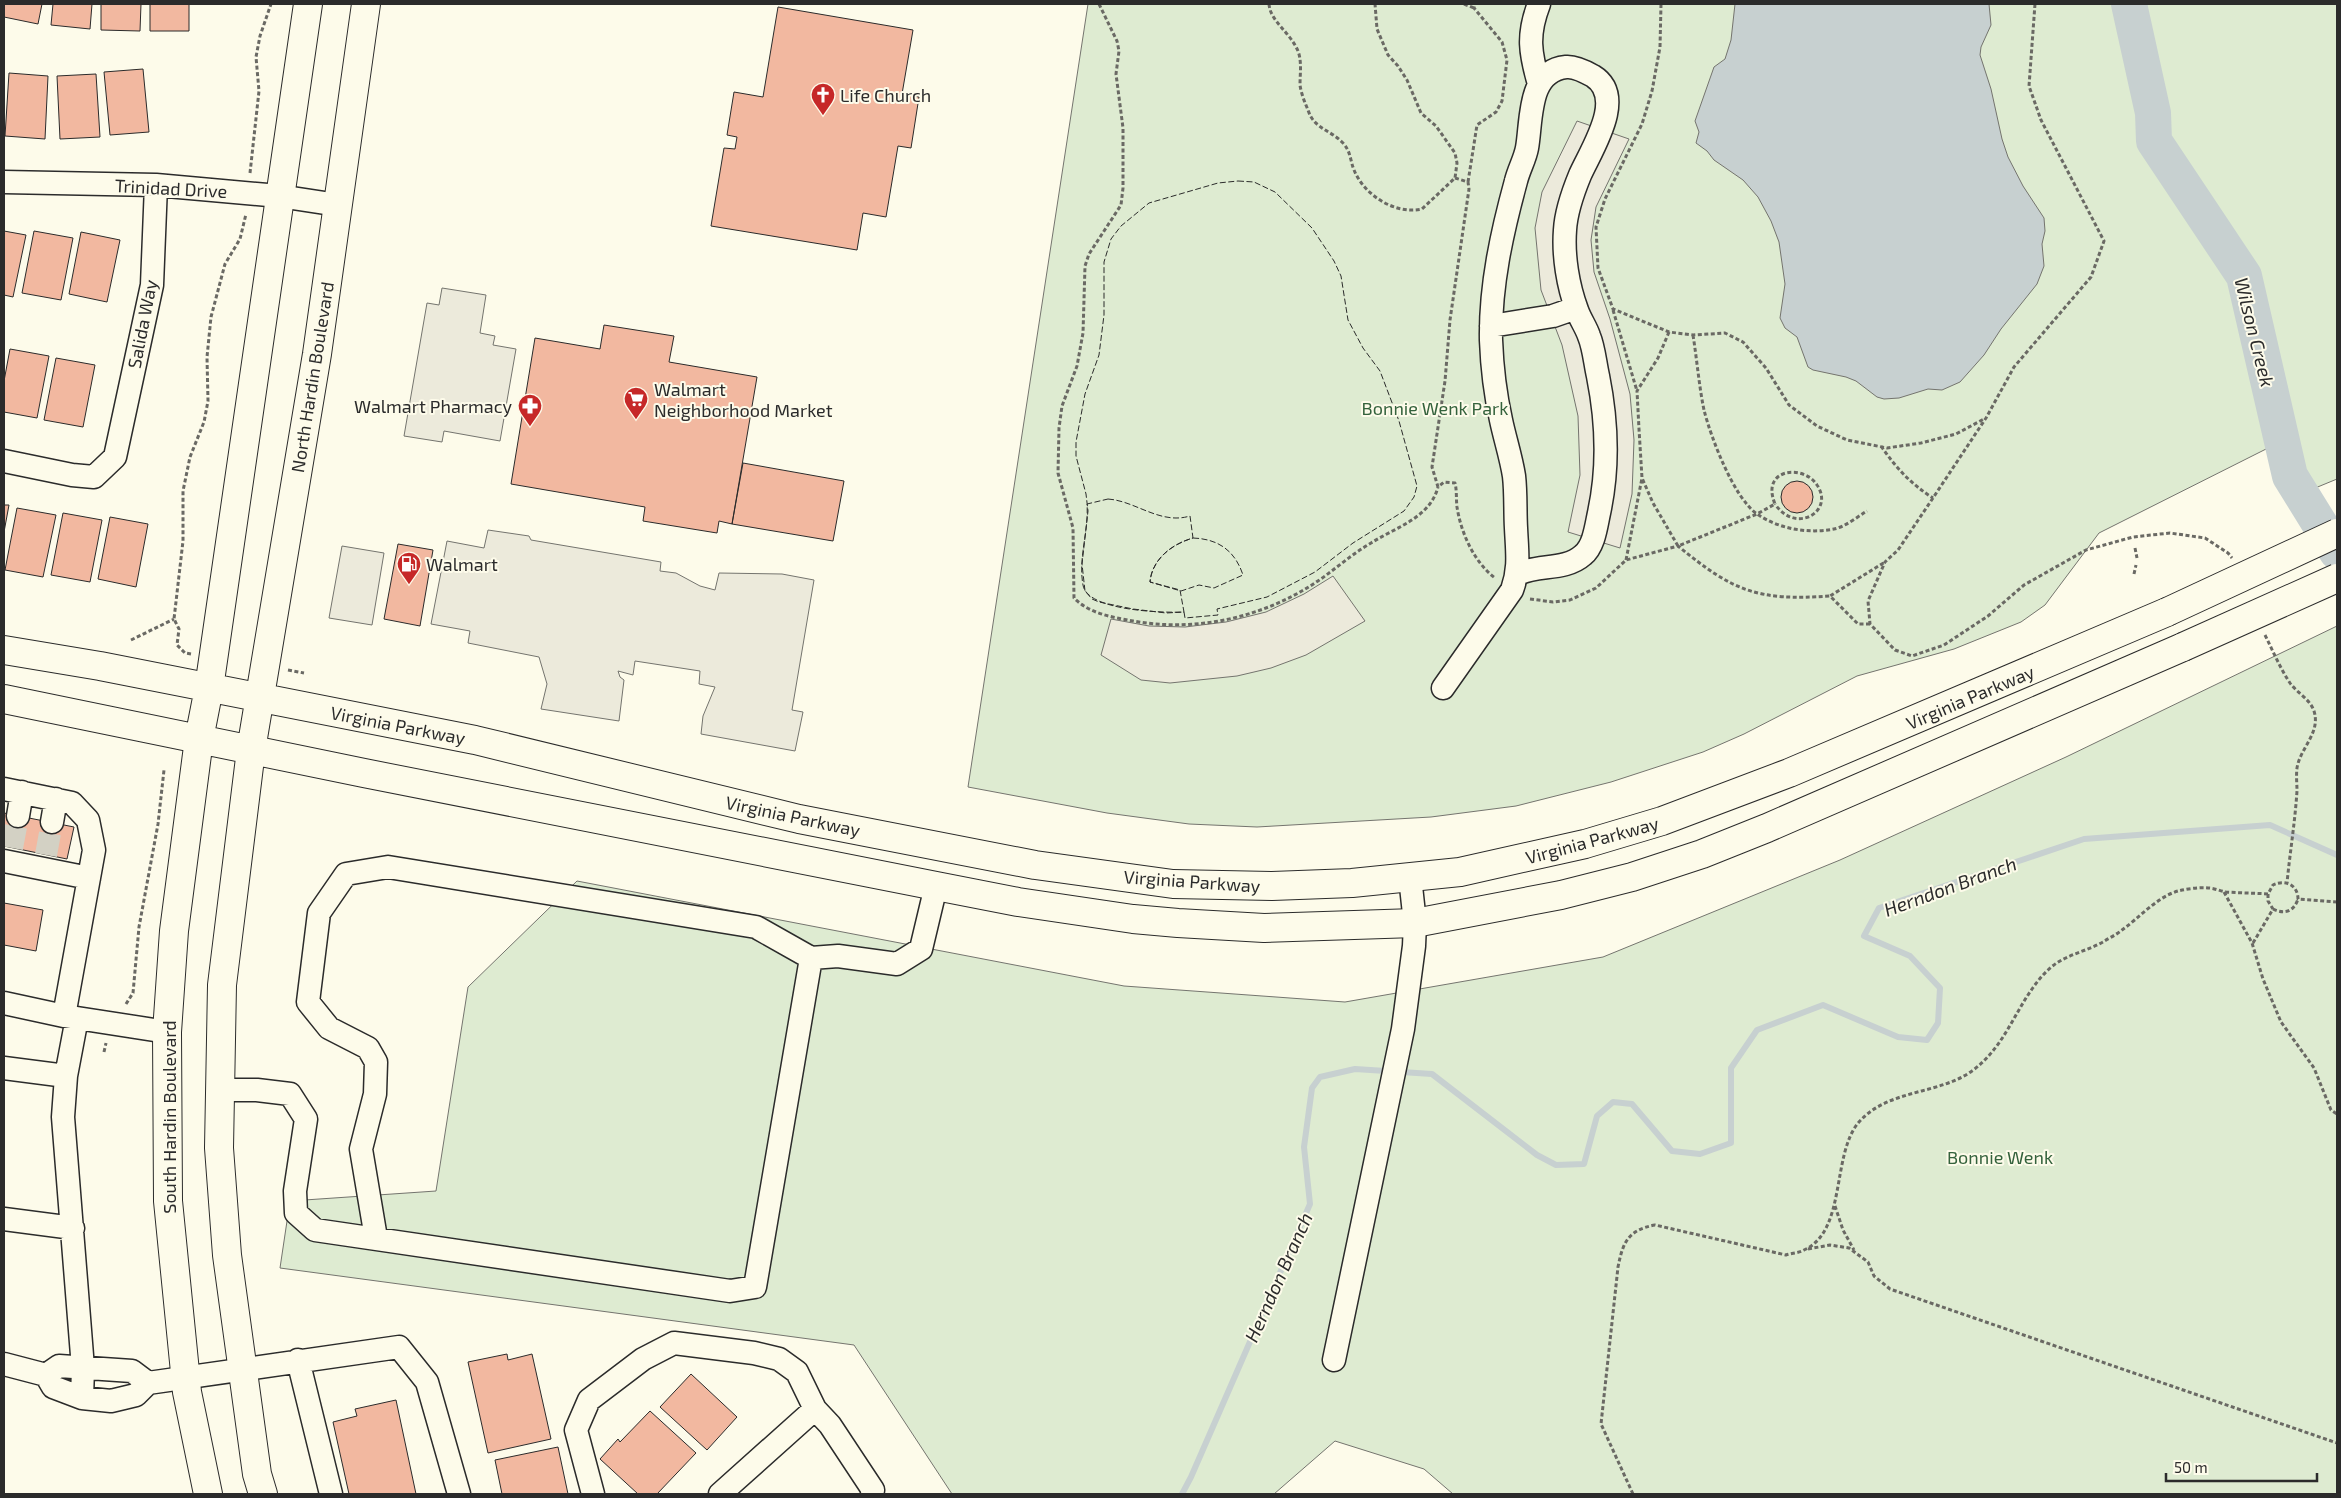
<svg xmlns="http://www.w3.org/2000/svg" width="2341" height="1498" viewBox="0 0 2341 1498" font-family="'Exo 2',sans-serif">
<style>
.green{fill:#deebd1;stroke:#74746e}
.parking{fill:#eceadb;stroke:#74746e}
.water{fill:#c7d0d0;stroke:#74746e}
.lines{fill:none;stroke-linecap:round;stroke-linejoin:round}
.stream{stroke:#c7d0d0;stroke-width:6}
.river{stroke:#c7d0d0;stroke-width:36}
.building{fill:#f2b8a0;stroke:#2b2b2b}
.minor-tunnel{stroke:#d3d1c4;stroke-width:22;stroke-dasharray:22 11;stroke-linecap:butt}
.minor-casing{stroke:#2b2b2b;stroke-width:25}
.major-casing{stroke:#2b2b2b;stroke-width:30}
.path{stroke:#6a6964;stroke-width:3;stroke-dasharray:4 2.5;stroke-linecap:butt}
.minor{stroke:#fdfbea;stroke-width:22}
.major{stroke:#fdfbea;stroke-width:28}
.major-bridge-casing{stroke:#2b2b2b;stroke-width:30;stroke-linecap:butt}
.major-bridge{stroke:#fdfbea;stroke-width:28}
.fence{stroke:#2b2b2b;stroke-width:1;stroke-dasharray:6 2.5;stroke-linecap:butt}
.labels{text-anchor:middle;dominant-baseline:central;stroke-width:4;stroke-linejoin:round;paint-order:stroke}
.poi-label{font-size:18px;fill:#2b2b2b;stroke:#fdfbea;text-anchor:start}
.street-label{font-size:18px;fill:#2b2b2b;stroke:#fdfbea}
.park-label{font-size:18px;fill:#34623c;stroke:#fdfbea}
.water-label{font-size:19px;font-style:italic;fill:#2b2b2b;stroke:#fdfbea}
</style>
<rect width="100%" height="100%" fill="#fdfbea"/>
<path class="green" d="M1088,4H2337V479L2291,498L2276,444L2099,533L2045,605L2021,622L1954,649L1857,676L1744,734L1703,752L1611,782L1516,806L1431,817L1257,827L1189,824L1107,813L968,787Z
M2337,626V1494H1453L1424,1469L1335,1441L1274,1494H952L854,1345L280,1268L290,1201L436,1191L468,987L577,881L1124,986L1345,1002L1603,957L1840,860L2066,757Z"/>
<path class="parking" d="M1577,121L1629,139L1596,207L1591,240L1594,272L1610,319L1630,394L1634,440L1632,494L1620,548L1568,532L1580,475L1578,416L1562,345L1541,290L1535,228L1542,192Z
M442,288L486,295L480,333L495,336L493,345L516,349L500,441L444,431L442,442L404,436L427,303L439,305Z
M488,530L529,536L531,540L661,562L660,571L676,573L700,586L715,590L719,573L782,574L814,580L792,710L803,712L795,751L701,734L703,716L715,687L699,684L700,671L635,661L633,675L618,671L620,677L624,680L619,721L541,709L547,684L539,657L468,643L470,631L431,624L447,541L484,548Z
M342,546L384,553L372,625L329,618Z
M1333,576L1365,621L1306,655L1271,668L1237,676L1170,683L1141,680L1101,655L1111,619L1149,626L1185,627L1226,622L1266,612L1304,594Z"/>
<path class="water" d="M1735,4H1989L1991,25L1981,47L1980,55L1991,89L2002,139L2008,157L2023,186L2044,218L2045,231L2042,244L2044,266L2037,284L2001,329L1984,355L1960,382L1942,390L1928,389L1899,398L1884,399L1877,397L1856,381L1846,377L1813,370L1808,367L1797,337L1785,328L1780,318L1785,284L1779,242L1771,221L1758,197L1743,180L1714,160L1707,151L1696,143L1699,132L1695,121L1714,67L1725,59L1731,40Z"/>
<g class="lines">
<path class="stream" d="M1182,1494L1191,1477L1310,1204L1304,1147L1312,1088L1320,1077L1355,1069L1432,1074L1537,1155L1556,1165L1584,1164L1597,1116L1613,1102L1632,1104L1672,1151L1700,1154L1731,1143V1068L1757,1030L1823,1005L1898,1037L1927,1040L1938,1023L1940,988L1910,956L1864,936L1879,908L2084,839L2270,825L2337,855"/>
<path class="river" d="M2129,4L2153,113L2154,141L2244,276L2290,476L2337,552"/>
</g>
<path class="building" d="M4,4H42L38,24L4,17Z
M53,4H92L90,29L51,25Z
M101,4H141L140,31L101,30Z
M150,4H189V31H150Z
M778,7L913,30L902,94L919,97L911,148L898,146L886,217L863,213L857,250L711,226L724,148L735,149L737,137L727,135L734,92L763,97Z
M143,69L149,132L110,135L104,72Z
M9,73L48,76L45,139L5,136Z
M96,74L100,137L60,139L57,76Z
M4,231L26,235L13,297L4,295Z
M34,231L73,238L61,300L22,293Z
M81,232L120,240L107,302L69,294Z
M604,325L674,336L669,362L757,377L732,524L719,521L717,533L643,521L645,507L511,484L535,338L600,349Z
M10,349L49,356L37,418L4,412V381Z
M56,358L95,365L83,427L44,420Z
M743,463L844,481L833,541L732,524Z
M1781 497a16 16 0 1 1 32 0a16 16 0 1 1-32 0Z
M4,505H9L4,532Z
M17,508L56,515L43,577L5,570Z
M63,513L102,520L90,582L51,575Z
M110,517L148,524L136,587L98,579Z
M398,544L433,550L420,626L384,619Z
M4,813L74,827L67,859L4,846Z
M4,903L43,910L36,951L4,945Z
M507,1354L508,1360L532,1354L551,1439L488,1453L468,1362Z
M691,1374L737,1417L707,1450L660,1407Z
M396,1400L416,1494H349L333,1422L357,1416L355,1409Z
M650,1411L696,1453L657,1494H638L600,1459L618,1439L620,1442Z
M558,1447L568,1494H502L495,1460Z"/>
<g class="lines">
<path class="minor-tunnel" d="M12,848L18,816
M46,855L52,822"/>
<defs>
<path id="minor" d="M1539,4C1527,35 1530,53 1539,84
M4,182L156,185L279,196L338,205
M1491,326L1553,316L1576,308
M4,461L72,475L94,477L115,457L152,285L156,185
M1443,688L1512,590C1520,568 1517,551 1516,528C1515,511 1516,493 1514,476C1511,457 1505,439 1501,420C1495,393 1492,367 1491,340C1490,286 1502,232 1516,181C1519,169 1525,159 1527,148C1532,121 1527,71 1566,67C1575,66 1586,72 1593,76C1627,97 1591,150 1580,175C1573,192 1566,212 1565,230C1563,256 1568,286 1577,310C1580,319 1586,327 1589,336C1594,348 1595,363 1598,376C1607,421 1609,467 1599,513C1596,527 1594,546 1583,555C1565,571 1538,564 1518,574
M4,789L72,803L88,820L94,850L64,1016L167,1032
M18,816L22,792
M52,822L56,799
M4,861L89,878
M4,1003L64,1016
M77,1018L66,1076L63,1117L83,1368L82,1398
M4,1068L66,1076
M220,1090H257L290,1094L306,1119L295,1191L296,1213L315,1230L730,1291L755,1287L811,958L838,956L897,964L921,949L936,886
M4,1219L73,1228
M376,1238L361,1149L375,1094L376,1062L368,1048L329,1028L308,1002L319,913L346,874L388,867L756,927L811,958
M298,1360L331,1494
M1334,1360L1403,1029L1414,946L1415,923L1410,877
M4,1364L46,1375L53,1387L82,1398L111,1401L136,1395L148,1383L399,1347L427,1382L459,1494
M46,1375L59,1366L132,1371L148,1383
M593,1494L576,1430L589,1400L643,1359L674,1343L754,1353L779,1359L797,1372L815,1409
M720,1494L815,1409L830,1425L873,1490L872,1494"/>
<path id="major" d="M4,650L100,666L475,740L799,819L1035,865L1173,884L1272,886L1352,883L1460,872L1585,844L1662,821L1789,773L2167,612
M4,699L364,773L936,886L1018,902L1133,919L1178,923L1264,928L1415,923L1561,895L1632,877L1702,854L1767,828L2183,647
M208,1494L187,1392L168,1201L167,1032L174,931L199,739L209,688L308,4
M263,1494L257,1474L227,1255L219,1148L222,985L251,750L317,354L366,4"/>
</defs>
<use href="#minor" class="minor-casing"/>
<use href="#major" class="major-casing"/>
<path class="path" d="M1099,4L1117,41L1119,51L1116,74L1123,128V188L1121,205L1089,254L1085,266L1083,333L1077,366L1062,406L1059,428L1058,473L1073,528L1074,598C1090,614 1112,617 1133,621C1200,633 1270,616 1325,576C1340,565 1354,553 1371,543C1396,527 1430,518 1438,487
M1269,4C1270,21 1290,32 1298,51C1302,62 1300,73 1300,85C1301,93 1305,103 1308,110C1314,129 1331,130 1343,143C1351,152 1350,160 1354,170C1364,195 1395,215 1422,209L1455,178L1457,163L1455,153L1436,126L1421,113L1407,80L1398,66L1388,55L1377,29L1375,4
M1464,4L1474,8
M1661,4L1660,47L1652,91L1642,124L1605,199L1596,227L1598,268L1613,309L1669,332L1693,335L1725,333L1743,342L1766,368L1789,405L1817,426L1847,440L1887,448L1921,443L1956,434L1984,419
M2035,4L2029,86L2041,120L2104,241L2091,277L2014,367L1986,418L1933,498L1898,550L1885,562L1868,601L1870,624L1895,650L1912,656L1944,645L1988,616L2024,585L2086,550L2133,537L2170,533L2205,538L2228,553L2232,558
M250,173L259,91L256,57L260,36L271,4
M1455,178L1468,182L1469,189L1450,320L1445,381L1432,467L1438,487L1444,482L1455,483C1457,491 1456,499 1457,507C1461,533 1474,562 1495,578
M1468,182L1477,125L1496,112L1502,101L1507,60L1502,42L1474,8L1475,4
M1613,310L1637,391
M1669,332L1658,358L1637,391L1639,429L1642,478L1653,503L1678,546L1757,514L1775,504C1760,468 1804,464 1817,485C1835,511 1796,535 1775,504
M1693,335C1697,360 1699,386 1704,410C1711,438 1734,498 1757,514C1779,529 1808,534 1834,529C1845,527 1857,517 1867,511
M1881,446C1896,468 1911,484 1933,498
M2135,548L2137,558
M1626,560L1642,478
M2134,574L2136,565
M1530,599L1553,602L1570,600L1596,588L1626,560L1678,546C1734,592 1758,601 1830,596
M1870,624H1858L1830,596L1885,562
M2265,635C2273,651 2280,668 2290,683C2297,693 2310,699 2314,711C2321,733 2300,748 2297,768C2296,776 2297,784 2297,791C2295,822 2290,852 2287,883
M131,640L174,619
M191,654L185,653L177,645L179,629L174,619L183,541V491L190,457L204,422L208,401L207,357L211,317L225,264L240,239L246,214
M288,670L304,673
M2224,892L2252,943L2263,979L2281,1022L2314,1068L2331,1110L2337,1114
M2273,909C2285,915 2294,911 2298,899
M2253,943L2273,909L2268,901V894
M126,1004L133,993L139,927L158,824L164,770
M104,1052L106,1043
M1835,1206L1843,1230L1854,1250
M1808,1249L1830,1245L1849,1248L1868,1262L1874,1276L1890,1289L2337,1443
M1633,1494L1601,1424L1618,1267C1623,1242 1628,1230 1655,1225L1786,1255C1792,1253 1799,1253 1804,1250C1847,1231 1831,1154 1859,1122C1888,1089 1938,1095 1972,1071C2010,1043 2017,999 2049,969C2064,955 2085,952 2103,942C2109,938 2116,935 2122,930C2139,918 2157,897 2178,891C2187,889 2198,887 2208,888C2214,888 2220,891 2226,892C2240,893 2254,893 2268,894L2273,885C2285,879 2298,885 2298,899L2337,902"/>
<use href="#minor" class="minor"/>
<use href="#major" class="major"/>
<defs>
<path id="major-bridge" d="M2167,612L2337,533
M2183,647L2337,578"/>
</defs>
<use href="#major-bridge" class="major-bridge-casing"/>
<use href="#major-bridge" class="major-bridge"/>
<path class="fence" d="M1238,181L1254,182L1275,192L1312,228L1334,261L1341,276L1348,320L1363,348L1380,371L1399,421L1417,486L1414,497L1404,511L1353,543L1315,572L1267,597L1217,609L1218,615L1185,618L1184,612L1166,613L1133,609L1099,602L1092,599L1085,591L1082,564L1088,511L1086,494L1076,456V442L1085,394L1099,355L1104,315V262L1111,239L1121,226L1149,203L1218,183Z
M1108,499C1136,501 1160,525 1190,516L1193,538C1172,544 1152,559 1150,582L1180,590L1184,612C1163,613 1087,611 1083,585C1078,558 1089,531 1087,504Z
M1193,538C1219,539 1235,551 1243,575L1214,588L1199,585L1181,591L1150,582C1152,559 1172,544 1193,538Z"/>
</g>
<defs>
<symbol id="church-pin" viewBox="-11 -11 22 30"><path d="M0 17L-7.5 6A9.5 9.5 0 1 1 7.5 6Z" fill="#c62828" stroke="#fdfbea"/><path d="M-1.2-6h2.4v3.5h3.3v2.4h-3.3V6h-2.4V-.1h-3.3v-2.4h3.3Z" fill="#fff"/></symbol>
<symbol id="supermarket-pin" viewBox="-11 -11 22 30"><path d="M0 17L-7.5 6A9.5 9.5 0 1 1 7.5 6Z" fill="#c62828" stroke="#fdfbea"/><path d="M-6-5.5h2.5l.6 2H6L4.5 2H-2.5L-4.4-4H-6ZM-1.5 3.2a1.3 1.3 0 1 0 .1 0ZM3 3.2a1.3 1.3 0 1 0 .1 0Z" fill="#fff"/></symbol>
<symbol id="pharmacy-pin" viewBox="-11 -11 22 30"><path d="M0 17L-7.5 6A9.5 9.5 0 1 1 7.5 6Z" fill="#c62828" stroke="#fdfbea"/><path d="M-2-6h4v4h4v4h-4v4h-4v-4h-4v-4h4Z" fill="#fff"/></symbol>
<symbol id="fuel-pin" viewBox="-11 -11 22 30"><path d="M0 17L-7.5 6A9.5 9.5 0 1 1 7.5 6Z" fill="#c62828" stroke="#fdfbea"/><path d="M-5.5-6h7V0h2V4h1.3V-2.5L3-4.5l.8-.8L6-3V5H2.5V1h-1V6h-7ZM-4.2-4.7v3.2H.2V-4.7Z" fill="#fff"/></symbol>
</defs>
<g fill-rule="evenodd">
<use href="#church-pin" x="809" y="81" width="28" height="38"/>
<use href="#supermarket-pin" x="622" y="385" width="28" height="38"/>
<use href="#pharmacy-pin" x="516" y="392" width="28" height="38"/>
<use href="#fuel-pin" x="395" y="550" width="28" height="38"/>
</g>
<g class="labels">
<g class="poi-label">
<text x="840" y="95">Life Church</text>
<text x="654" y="389">Walmart<tspan x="654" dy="21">Neighborhood Market</tspan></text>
<text x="512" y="406" text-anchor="end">Walmart Pharmacy</text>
<text x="426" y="564">Walmart</text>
</g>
<g class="street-label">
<text transform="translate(171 188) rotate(3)">Trinidad Drive</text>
<text transform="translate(142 324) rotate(-79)">Salida Way</text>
<text transform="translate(312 377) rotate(-81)">North Hardin Boulevard</text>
<text transform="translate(1970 697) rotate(-23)">Virginia Parkway</text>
<text transform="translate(398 725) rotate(11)">Virginia Parkway</text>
<text transform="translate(793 816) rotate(12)">Virginia Parkway</text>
<text transform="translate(1592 840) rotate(-15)">Virginia Parkway</text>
<text transform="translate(1192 881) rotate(4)">Virginia Parkway</text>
<text transform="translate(169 1117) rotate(-90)">South Hardin Boulevard</text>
</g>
<g class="park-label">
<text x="1435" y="408">Bonnie Wenk Park</text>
<text x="2000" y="1157">Bonnie Wenk</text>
</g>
<g class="water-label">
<text transform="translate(2255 332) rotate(76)">Wilson Creek</text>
<text transform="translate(1950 886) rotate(-20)">Herndon Branch</text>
<text transform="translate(1278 1277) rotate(-66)">Herndon Branch</text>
</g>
</g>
<rect width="2341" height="1498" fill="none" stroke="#2b2b2b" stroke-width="10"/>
<path d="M2166 1473v8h151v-8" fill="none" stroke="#2b2b2b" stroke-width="2.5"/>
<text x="2174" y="1473" font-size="15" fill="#2b2b2b" stroke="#fdfbea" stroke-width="4" paint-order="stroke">50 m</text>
</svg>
